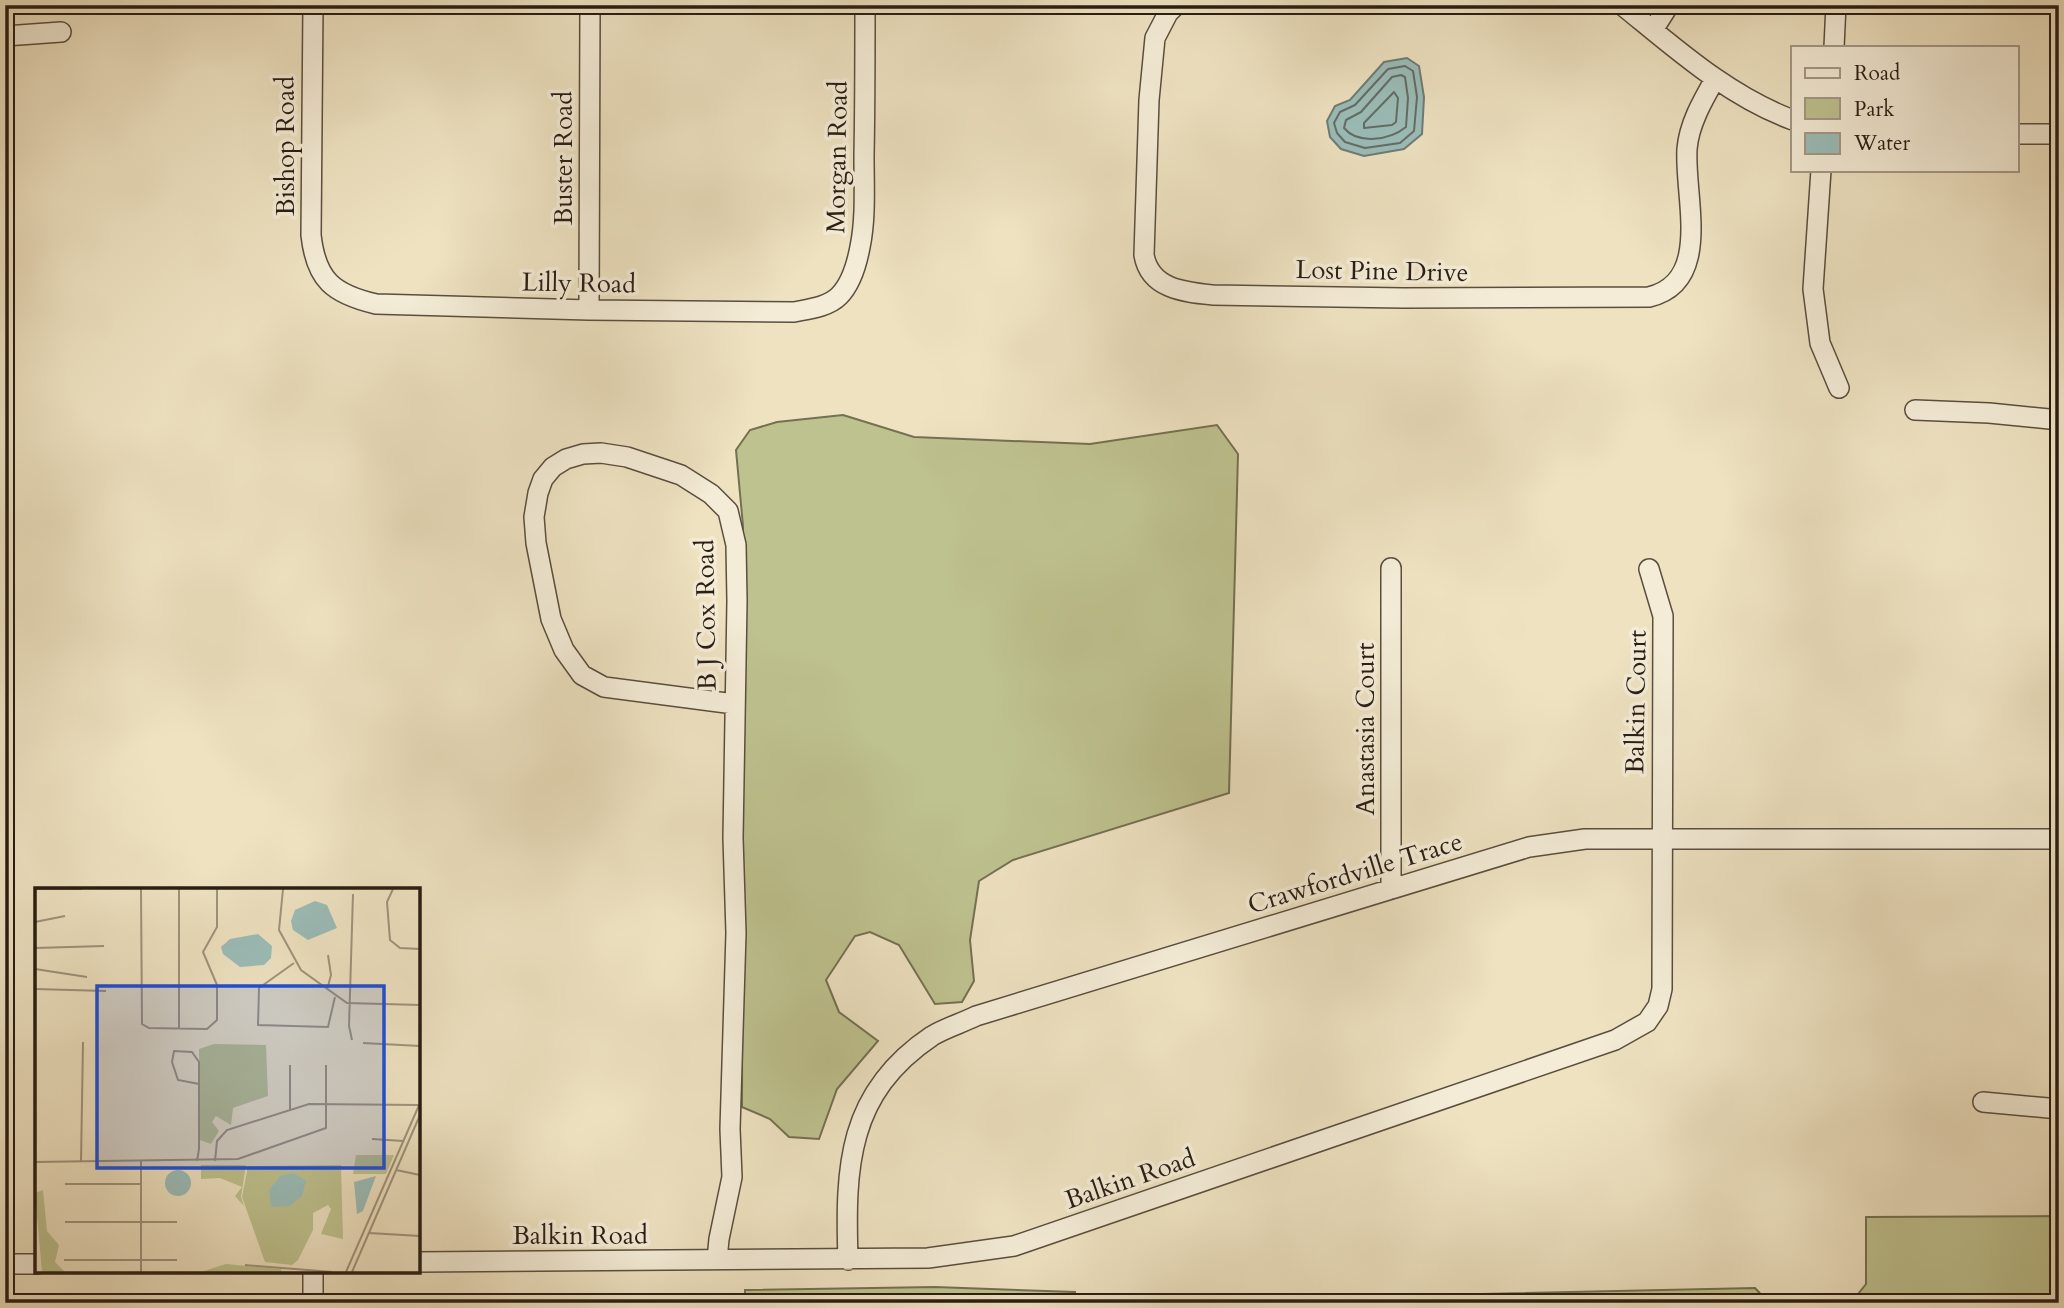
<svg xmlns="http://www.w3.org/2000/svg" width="2064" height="1308" viewBox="0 0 2064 1308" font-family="Cardo,serif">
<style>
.green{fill:#bec28f;stroke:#747052;stroke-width:2}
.water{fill:#9bbdb9;stroke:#6d7d77;stroke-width:2}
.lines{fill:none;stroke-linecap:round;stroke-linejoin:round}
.shore{stroke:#626d66;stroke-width:2}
.minor-casing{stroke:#5a4e3f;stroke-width:22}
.minor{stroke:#f4ecd7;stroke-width:19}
.labels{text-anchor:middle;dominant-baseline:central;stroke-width:7;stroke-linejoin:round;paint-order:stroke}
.street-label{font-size:26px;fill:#291d14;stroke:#f4ecd7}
.inset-road{fill:none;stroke:#9f937c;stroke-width:2}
.view{fill:#1d4ed8;fill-opacity:0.15;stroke:#1d4ed8;stroke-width:3.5}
.inset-edge{fill:none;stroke:#291d14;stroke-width:3.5}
</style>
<rect width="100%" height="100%" fill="#eee2c1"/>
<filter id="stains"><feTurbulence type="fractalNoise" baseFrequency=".00286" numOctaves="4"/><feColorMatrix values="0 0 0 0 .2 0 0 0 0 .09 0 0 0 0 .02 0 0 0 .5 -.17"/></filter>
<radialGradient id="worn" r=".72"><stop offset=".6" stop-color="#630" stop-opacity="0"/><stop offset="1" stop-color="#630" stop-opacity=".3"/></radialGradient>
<path class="green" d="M843,415L914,437L1090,444L1217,425L1238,454L1229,793L1013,860L979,881L970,940L974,981L962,1002L935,1004L899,945L870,932L855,936L826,980L839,1012L878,1041L837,1089L819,1139L789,1137L770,1119L742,1107L743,526L736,450L750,430L777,422Z
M2059,1216V1303H1846L1845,1294H1858L1866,1284V1217Z
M935,1287L1075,1292V1303H745V1290Z
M1755,1288L1769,1303H1084L1085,1296L1210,1300Z"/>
<path class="water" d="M1407,58L1419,66L1424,97L1422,134L1404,149L1364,156L1341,149L1330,137L1327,121L1335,106L1350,100L1384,62Z"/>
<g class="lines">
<path class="shore" d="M1405,66L1413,71L1417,97L1414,131L1400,143L1365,148L1345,142L1337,133L1334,123L1340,112L1355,105L1388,69Z
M1401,75L1405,77L1408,98L1406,127C1390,140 1358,145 1344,128L1346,120L1361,112L1392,77Z
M1394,92L1398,98L1396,122L1392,125L1364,128V123Z"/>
<defs>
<path id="minor" d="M313,5L311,235C316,280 333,294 376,304L589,310L794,312C809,309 828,307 839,296C851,284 857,263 860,247C866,218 864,186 864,156C865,106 865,55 865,5
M1176,5L1168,13L1155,38L1149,100L1144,255C1150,289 1184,292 1213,295L1404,298L1649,297C1713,282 1684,197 1687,149C1689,124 1703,100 1715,79
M1622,5C1675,48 1728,96 1793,120
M1653,30L1669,5
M5,36L61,32
M1834,47L1836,5
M2017,134H2059
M1821,170L1813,289L1820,343L1839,388
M589,310L590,5
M1915,410L1989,413L2059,420
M1391,568V889
M1983,1102L2059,1109
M717,1260L719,1239L732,1177L730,1129L736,933L733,838L737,601L736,545L728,511L711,494L681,475L627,457L601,453L583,454L566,459L553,467L543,479L538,493L534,517L536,543L551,619L564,650L582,675L604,687L734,704
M848,1260C845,1167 847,1093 932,1036C945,1028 962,1023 976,1016L1529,847L1585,839H2059
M418,1262L928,1258L1014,1246L1615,1040L1647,1022L1658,1006L1662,989L1663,616L1649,569
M5,1264H37
M313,1271V1303"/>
</defs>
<use href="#minor" class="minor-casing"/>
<use href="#minor" class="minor"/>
</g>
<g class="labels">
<g class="street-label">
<text transform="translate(285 146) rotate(-90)">Bishop Road</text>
<text transform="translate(837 157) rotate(-89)">Morgan Road</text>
<text transform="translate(563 158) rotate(-90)">Buster Road</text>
<text transform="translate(1382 271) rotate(1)">Lost Pine Drive</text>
<text transform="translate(579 283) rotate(1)">Lilly Road</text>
<text transform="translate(706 615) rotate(-91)">B J Cox Road</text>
<text transform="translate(1636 702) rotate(-89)">Balkin Court</text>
<text transform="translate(1365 729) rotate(-90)">Anastasia Court</text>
<text transform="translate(1355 873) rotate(-17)">Crawfordville Trace</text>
<text transform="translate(1130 1179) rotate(-19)">Balkin Road</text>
<text x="580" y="1235">Balkin Road</text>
</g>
</g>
<g transform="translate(35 888)">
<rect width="385" height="385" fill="#eee2c1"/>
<path d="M179,156L231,157L233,208L198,220L196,237L181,228L177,234L184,243L176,256L165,252L164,161ZM321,267H359L351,286H318ZM166,277H211L206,309L209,318L200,308L207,299L185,290L166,291ZM306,277L308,351L286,346L296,321L293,317L278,325V342L263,372L257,377L230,374L207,309L213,278ZM8,302L12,343L24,357L20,374L30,384H7L0,305ZM191,376L246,381L247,384H166Z" fill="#bec28f"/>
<path d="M280,13L292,17L302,40L273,52L258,42L256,33L260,22ZM223,46L237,58L236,70L229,77L205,79L188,66L186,59L195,51ZM130 295a13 13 0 1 1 26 0a13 13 0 1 1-26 0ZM259,285L271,293L267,308L255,318L236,319L234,302L245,288ZM341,288L328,323L322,326L319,294Z" fill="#9bbdb9"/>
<path class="inset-road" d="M0,1H47M106,1L107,136L114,140L172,141L182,132V97L168,64L182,39V1M248,1L244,42L266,82L312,115L385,117M358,1L352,14L355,52L365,60L385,61M0,34L30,28M0,60L69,58M259,75L224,100L223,137L293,139L300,109M0,81L52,89M0,101L71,103M292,102L296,87L293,67M144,141V1M317,152L314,138L318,6M328,155L385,158M255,177V222M337,251L368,253M162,273L164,261V174L157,164L139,163L137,174L143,192L164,196M180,273L182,253L192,242L274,216L384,217M0,274L203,271L291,240V177M46,274L48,154M361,282L385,287M30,296H106M30,334H142M334,345L385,348M29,372H142M210,377L297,384M106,384V273M311,384L385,215M317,384L385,227"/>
<path class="view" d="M62,98H349V280H62Z"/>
<rect width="385" height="385" class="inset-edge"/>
</g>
<rect width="2064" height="1308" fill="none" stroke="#eee2c1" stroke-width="28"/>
<rect x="7" y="7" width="2050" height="1294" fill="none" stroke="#291d14" stroke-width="3.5"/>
<rect x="14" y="14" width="2036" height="1280" fill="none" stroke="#291d14" stroke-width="2"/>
<rect x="1791" y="46" width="228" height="126" fill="#f4ecd7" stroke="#a39989" stroke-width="2"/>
<rect x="1805" y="68" width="35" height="10" fill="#f4ecd7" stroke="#a39989" stroke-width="2"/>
<text x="1854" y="80" font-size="21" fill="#291d14">Road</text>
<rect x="1805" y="98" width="35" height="21" fill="#bec28f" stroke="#a39989" stroke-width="2"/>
<text x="1854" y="116" font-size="21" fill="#291d14">Park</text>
<rect x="1805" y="133" width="35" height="21" fill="#9bbdb9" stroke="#a39989" stroke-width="2"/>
<text x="1854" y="150" font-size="21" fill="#291d14">Water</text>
<rect width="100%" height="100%" filter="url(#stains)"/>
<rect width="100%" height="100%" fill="url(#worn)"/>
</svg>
